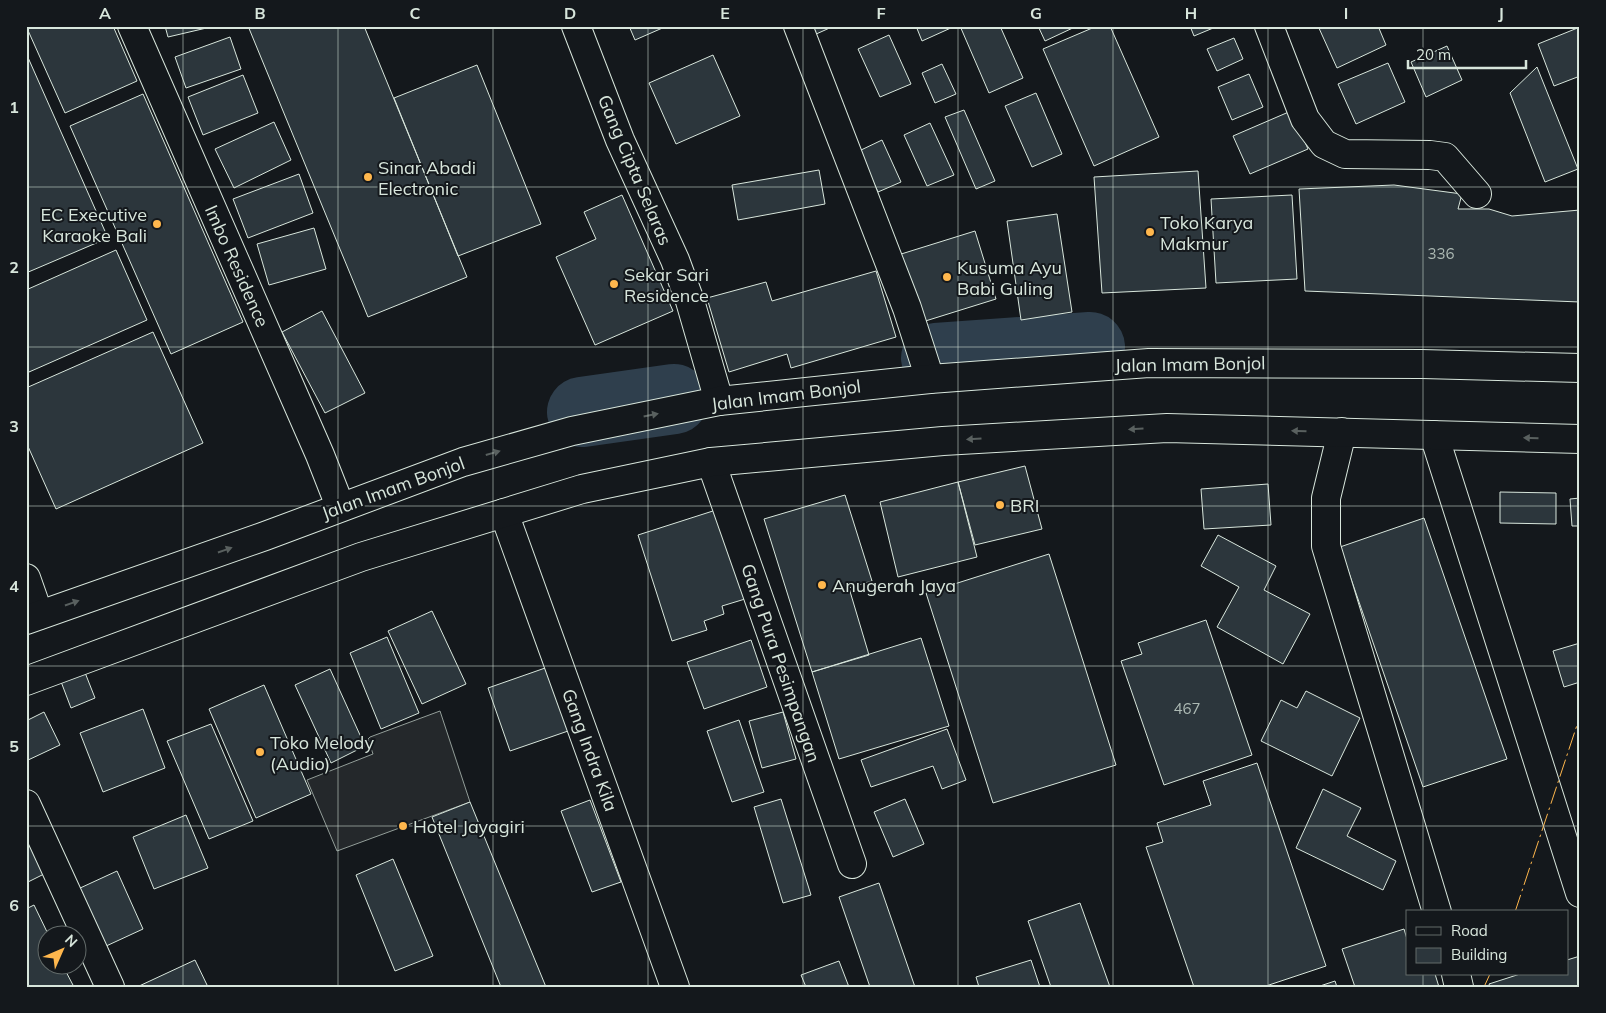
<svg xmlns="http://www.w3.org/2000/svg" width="1606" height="1013" viewBox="0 0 1606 1013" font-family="Mulish,sans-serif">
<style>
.parking{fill:#24282b;stroke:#939e99}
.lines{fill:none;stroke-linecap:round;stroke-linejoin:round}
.river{stroke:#2f3f4d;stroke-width:70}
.building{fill:#2c363c;stroke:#d8e6dc}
.minor-casing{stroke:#d8e6dc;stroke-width:30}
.highway-casing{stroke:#d8e6dc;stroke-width:30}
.minor{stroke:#14181c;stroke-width:28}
.highway{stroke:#14181c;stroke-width:28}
.power{stroke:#ffb74d;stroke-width:1;stroke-dasharray:18 4 2.5 4;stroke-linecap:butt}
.oneway{fill:#59605f}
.grid{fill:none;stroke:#d8e6dc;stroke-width:1;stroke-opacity:0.55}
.poi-dot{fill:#ffb74d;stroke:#14181c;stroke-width:2}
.labels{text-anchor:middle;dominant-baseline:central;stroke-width:4;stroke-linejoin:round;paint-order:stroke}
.number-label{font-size:15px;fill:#adbab4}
.poi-label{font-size:18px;fill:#d8e6dc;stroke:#14181c;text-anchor:start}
.street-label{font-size:18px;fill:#d8e6dc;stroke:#14181c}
.neatline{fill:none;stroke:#d8e6dc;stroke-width:2}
.grid-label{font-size:16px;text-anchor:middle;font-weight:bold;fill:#d8e6dc}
</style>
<rect width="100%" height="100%" fill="#14181c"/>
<path class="parking" d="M440,711L470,802L337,851L307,780L373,754L368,739L370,737Z"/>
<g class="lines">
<path class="river" d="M936,358L1090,347
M582,412L674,399"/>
</g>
<path class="building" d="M26,26H113L137,81L65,113Z
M165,26H215L168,37Z
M248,26H364L467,277L368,317Z
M629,26H667L635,40Z
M810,26H834L814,35Z
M916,26H953V27L922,41Z
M960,26H1000L1023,78L989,93Z
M1038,26H1077L1045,41Z
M1097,26H1110L1159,137L1094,166L1043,49Z
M1190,26H1218L1194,36Z
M1318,26H1378L1386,45L1337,68Z
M1580,27V76L1554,86L1538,44Z
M889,35L911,84L880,97L858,49Z
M230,37L241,69L186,88L175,57Z
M1234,38L1243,59L1217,71L1207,49Z
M1447,46L1462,80L1426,97L1411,62Z
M26,53L108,238L26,273Z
M713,55L740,116L676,144L649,83Z
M1388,63L1405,102L1356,124L1338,84Z
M942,64L956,94L935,103L922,73Z
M477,65L541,224L458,256L394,98Z
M1537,67L1578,169L1545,182L1510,93Z
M1249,74L1263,107L1232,120L1218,87Z
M243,75L258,113L203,135L188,97Z
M1036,93L1062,154L1032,167L1005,106Z
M143,94L243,322L171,354L70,126Z
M964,110L995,181L976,189L945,117Z
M1291,111L1308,149L1250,174L1233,136Z
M274,122L291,160L234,188L215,149Z
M930,123L954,175L927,186L904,135Z
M882,140L901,182L878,192L859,151Z
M819,170L825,204L738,220L732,185Z
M1198,171L1206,288L1102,293L1094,177Z
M299,174L313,213L248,238L233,199Z
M1394,185L1462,194L1458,209H1489L1512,216L1580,210V302L1305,291L1299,189Z
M622,195L673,311L595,345L556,257L596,239L584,212Z
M1292,195L1297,279L1216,283L1211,199Z
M1057,214L1072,312L1021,320L1007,221Z
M314,228L326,269L269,285L257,244Z
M975,231L996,299L919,323L898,255Z
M116,250L147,320L29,372L26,365V290Z
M876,271L896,337L791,368L787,354L729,372L707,298L766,282L772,301Z
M322,311L365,393L325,413L282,332Z
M153,332L203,443L56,509L26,442V388Z
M1025,466L1042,529L975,545L958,482Z
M958,482L977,557L898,577L880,502Z
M1268,484L1271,525L1204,529L1201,489Z
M1500,492L1556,493V524L1500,523Z
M845,495L872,581L849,588L869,655L812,672L764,519Z
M1580,498V526H1572L1570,499Z
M716,510L745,599L722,606L724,614L704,621L707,630L672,641L638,535Z
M1424,518L1507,759L1423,787L1340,547Z
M1218,535L1276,566L1264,590L1310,614L1283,664L1217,627L1239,587L1201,566Z
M1049,554L1116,765L993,803L926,593Z
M432,611L466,684L422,704L388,631Z
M1206,620L1252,755L1164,785L1121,661L1142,654L1138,643Z
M387,637L419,713L381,729L350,653Z
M921,638L949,726L839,759L812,672Z
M751,640L767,687L704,709L687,662Z
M1580,643V682L1564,687L1553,651Z
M548,667L571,730L510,751L488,688Z
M330,669L365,746L331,763L295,685Z
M84,670L95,698L71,708L60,679Z
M264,685L311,794L256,818L209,709Z
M1306,691L1360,718L1332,776L1261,741L1281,700L1297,708Z
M143,709L165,768L103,792L80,733Z
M44,712L60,745L26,761V721Z
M783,712L796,759L762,768L749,721Z
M739,720L764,792L732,802L707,731Z
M211,724L253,821L209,839L167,741Z
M947,729L966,780L942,789L933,766L871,787L861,760Z
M1257,763L1326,966L1263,987H1194L1146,847L1163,842L1157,823L1211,805L1203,781Z
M1323,789L1361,808L1347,836L1396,861L1383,890L1296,848Z
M781,799L811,895L783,903L754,807Z
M905,799L924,844L893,857L874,812Z
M590,800L621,882L592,892L561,811Z
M470,802L546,987H501L432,817Z
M186,815L208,868L154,889L133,837Z
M26,816L52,870L26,883Z
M393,859L433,956L395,971L356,875Z
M117,871L143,929L104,947L78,889Z
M879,883L915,987H870L839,897Z
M1080,903L1110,987H1051L1028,921Z
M34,905L49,936L48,966H63L74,987H26V909Z
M1404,929L1407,939V974H1435L1439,987H1355L1342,949Z
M1580,956V987H1490L1489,984L1520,974H1567V960Z
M195,960L208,987H137Z
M1031,960L1040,987H979L976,977Z
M839,961L849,987H806L801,975Z
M1335,981L1337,987H1317Z"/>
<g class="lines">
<defs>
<path id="minor" d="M132,26L320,455L340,506
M576,26L620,140L675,260L690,301L719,401
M798,26L907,308L930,379
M1269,26L1305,119L1324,144L1345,154L1430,155L1445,157L1477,194
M1342,432L1326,498V546L1437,912
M1434,435L1580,893
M711,462L852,864
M504,513L675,987
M26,578L39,615
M26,804L110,987
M1456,974L1459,987"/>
<path id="highway" d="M26,620L265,536L463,462L572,431L719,401L930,379L1149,363L1422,364L1580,368
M26,681L361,557L582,489L711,462L943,441L1167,428L1580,439"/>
</defs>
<use href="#minor" class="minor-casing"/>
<use href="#highway" class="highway-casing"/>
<use href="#minor" class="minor"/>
<use href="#highway" class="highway"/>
<path class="power" d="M1515,912L1580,716
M1484,987L1490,974"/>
</g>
<defs><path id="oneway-solid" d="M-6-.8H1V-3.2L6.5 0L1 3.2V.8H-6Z" transform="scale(1.25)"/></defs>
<g class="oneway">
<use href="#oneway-solid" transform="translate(651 415) rotate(-11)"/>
<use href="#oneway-solid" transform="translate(1136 429) rotate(177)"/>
<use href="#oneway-solid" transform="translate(1299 431) rotate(-178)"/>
<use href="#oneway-solid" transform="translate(1531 438) rotate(-178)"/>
<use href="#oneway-solid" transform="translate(974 439) rotate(176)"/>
<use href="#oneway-solid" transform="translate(493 453) rotate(-16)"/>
<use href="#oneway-solid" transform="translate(225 550) rotate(-19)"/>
<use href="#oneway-solid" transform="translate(72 603) rotate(-19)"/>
</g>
<path class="grid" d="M183,26V987M338,26V987M493,26V987M648,26V987M803,26V987M958,26V987M1113,26V987M1268,26V987M1423,26V912M26,187H1580M26,347H1580M26,506H1580M26,666H1580M26,826H1580M1423,974V987"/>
<g class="poi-dot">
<circle cx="368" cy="177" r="5"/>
<circle cx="157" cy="224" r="5"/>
<circle cx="1150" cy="232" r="5"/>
<circle cx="947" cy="277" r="5"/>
<circle cx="614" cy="284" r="5"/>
<circle cx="1000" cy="505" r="5"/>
<circle cx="822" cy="585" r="5"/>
<circle cx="260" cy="752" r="5"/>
<circle cx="403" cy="826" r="5"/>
</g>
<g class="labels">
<g class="number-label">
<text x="1441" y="253">336</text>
<text x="1187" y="708">467</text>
</g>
<g class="poi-label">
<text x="378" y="167">Sinar Abadi<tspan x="378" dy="21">Electronic</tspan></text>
<text x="147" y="214" text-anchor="end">EC Executive<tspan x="147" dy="21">Karaoke Bali</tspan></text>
<text x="1160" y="222">Toko Karya<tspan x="1160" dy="21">Makmur</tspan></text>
<text x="957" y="267">Kusuma Ayu<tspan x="957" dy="21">Babi Guling</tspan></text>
<text x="624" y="274">Sekar Sari<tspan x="624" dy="21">Residence</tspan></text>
<text x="1010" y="505">BRI</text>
<text x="832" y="585">Anugerah Jaya</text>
<text x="270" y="742">Toko Melody<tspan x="270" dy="21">(Audio)</tspan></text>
<text x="413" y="826">Hotel Jayagiri</text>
</g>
<g class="street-label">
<text transform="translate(635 170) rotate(67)">Gang Cipta Selaras</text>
<text transform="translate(237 266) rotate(66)">Imbo Residence</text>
<text transform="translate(1190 364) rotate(-1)">Jalan Imam Bonjol</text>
<text transform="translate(786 395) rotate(-7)">Jalan Imam Bonjol</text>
<text transform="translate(393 488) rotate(-20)">Jalan Imam Bonjol</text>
<text transform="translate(781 663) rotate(71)">Gang Pura Pesimpangan</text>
<text transform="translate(590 750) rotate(70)">Gang Indra Kila</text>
</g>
</g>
<rect width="1606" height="1013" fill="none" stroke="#14181c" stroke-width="55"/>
<rect x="1406" y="910" width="162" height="65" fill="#14181c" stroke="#626a69"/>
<rect x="1416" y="927" width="25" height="8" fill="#14181c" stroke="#626a69"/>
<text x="1451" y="936" font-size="15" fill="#d8e6dc">Road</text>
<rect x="1416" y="948" width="25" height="15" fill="#2c363c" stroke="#626a69"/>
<text x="1451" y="960" font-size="15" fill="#d8e6dc">Building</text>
<g transform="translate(62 950) rotate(45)"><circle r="24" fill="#14181c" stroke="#626a69"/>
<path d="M0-4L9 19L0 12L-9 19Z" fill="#ffb74d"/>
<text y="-8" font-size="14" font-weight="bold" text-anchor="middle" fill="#d8e6dc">N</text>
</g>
<path d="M1408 60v8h118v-8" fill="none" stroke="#d8e6dc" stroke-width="2.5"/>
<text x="1416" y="60" font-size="15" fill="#d8e6dc" stroke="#14181c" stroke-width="4" paint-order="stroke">20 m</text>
<rect x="28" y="28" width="1550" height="958" class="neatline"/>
<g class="grid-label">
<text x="105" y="19">A</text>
<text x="260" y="19">B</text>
<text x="415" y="19">C</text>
<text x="570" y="19">D</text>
<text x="725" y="19">E</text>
<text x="881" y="19">F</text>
<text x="1036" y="19">G</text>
<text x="1191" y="19">H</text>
<text x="1346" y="19">I</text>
<text x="1501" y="19">J</text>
<text x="14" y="113">1</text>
<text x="14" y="273">2</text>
<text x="14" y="432">3</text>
<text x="14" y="592">4</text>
<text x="14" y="752">5</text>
<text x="14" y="911">6</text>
</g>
</svg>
